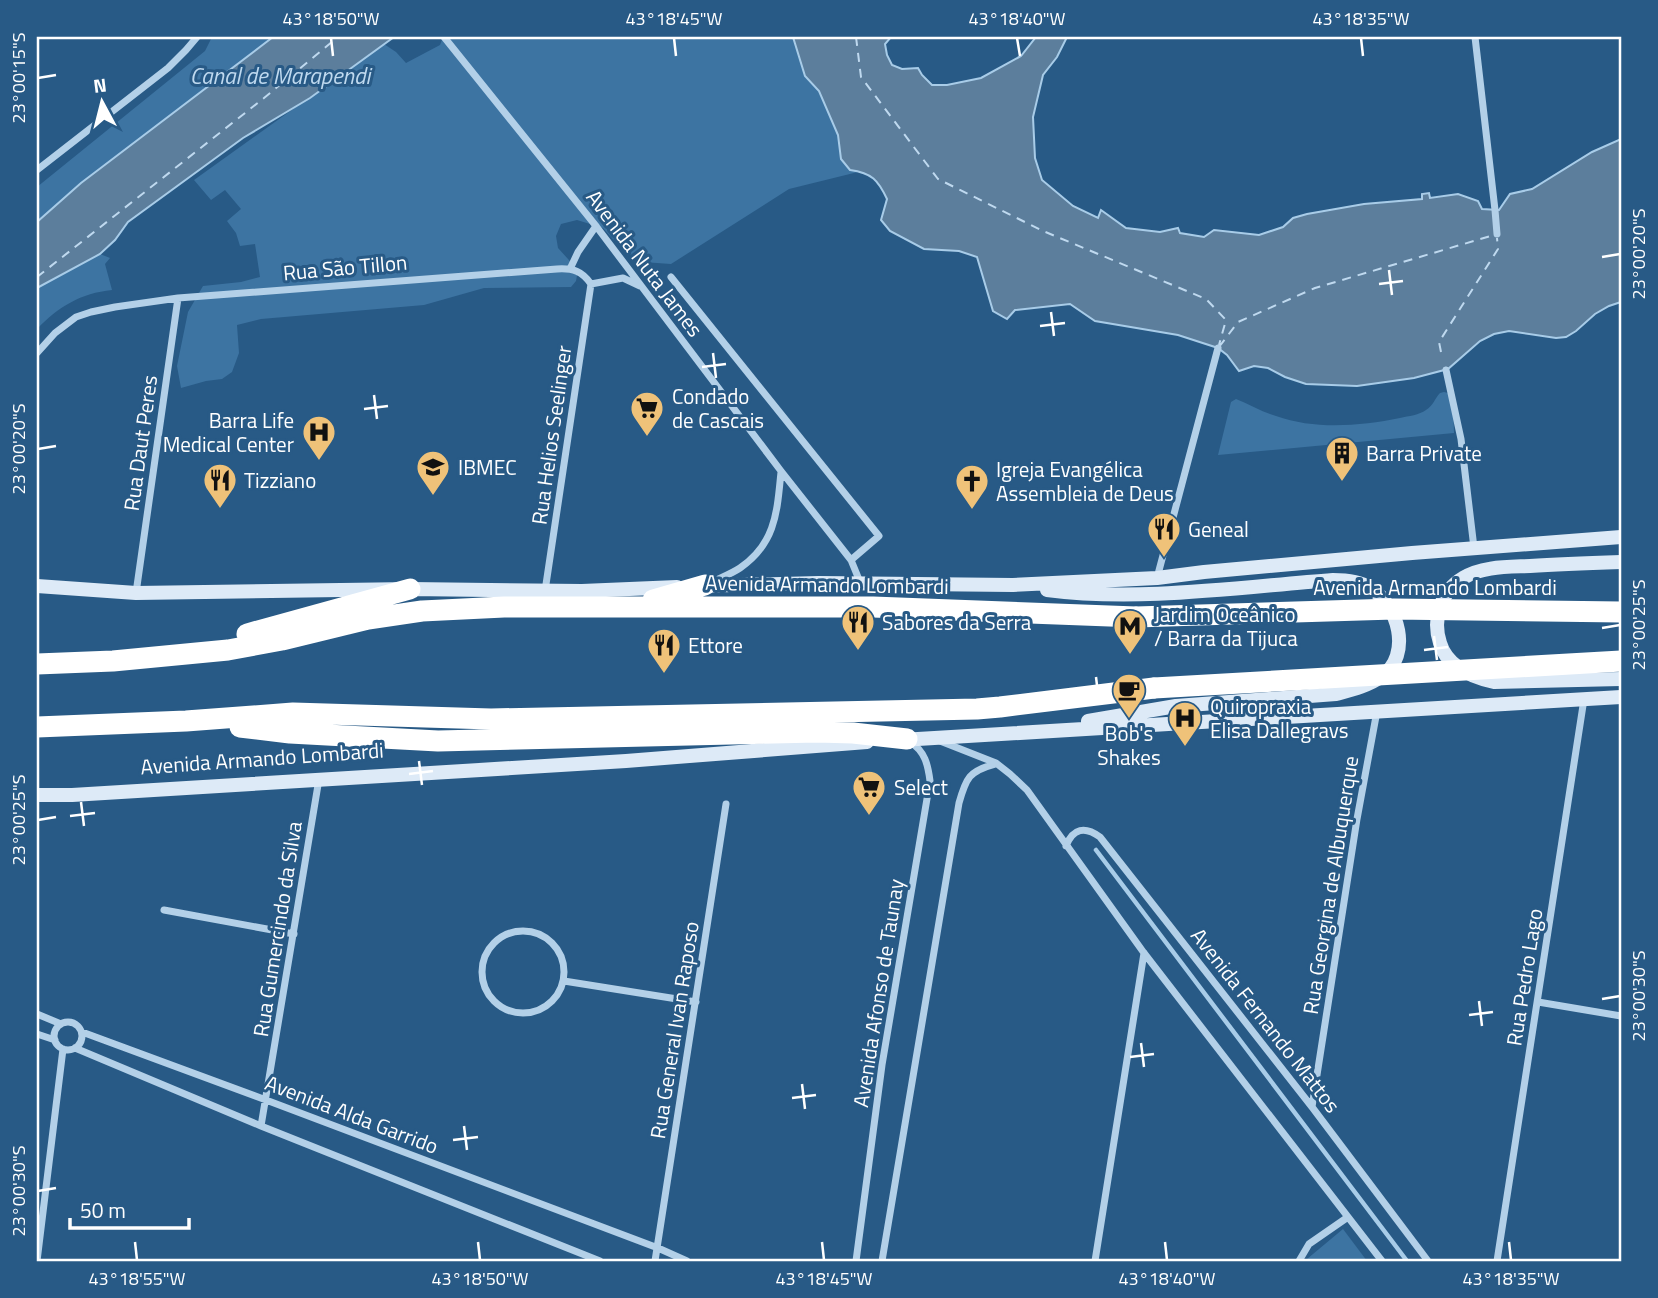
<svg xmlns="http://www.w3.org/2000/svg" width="1658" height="1298" viewBox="0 0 1658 1298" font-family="'Titillium Web',sans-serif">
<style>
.green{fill:#3d74a2}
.water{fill:#5c7e9c;stroke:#a8cce8;stroke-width:2}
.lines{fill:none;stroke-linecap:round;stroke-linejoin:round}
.stream{stroke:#a8cce8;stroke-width:4.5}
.ferry{stroke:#bfd9ef;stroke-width:2;stroke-dasharray:9 7;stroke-linecap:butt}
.street{stroke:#b3d0e8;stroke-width:7}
.secondary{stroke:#ddeaf7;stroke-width:14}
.highway{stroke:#fff;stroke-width:21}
.highway-bridge{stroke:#fff;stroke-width:21}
.ticks{fill:none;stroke:#fff;stroke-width:2.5}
.labels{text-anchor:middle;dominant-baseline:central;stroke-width:6;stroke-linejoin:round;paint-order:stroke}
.street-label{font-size:21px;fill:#fff;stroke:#285a86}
.poi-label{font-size:21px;fill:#fff;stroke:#285a86;text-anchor:start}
.water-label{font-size:23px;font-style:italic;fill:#bfd9ef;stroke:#285a86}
.neatline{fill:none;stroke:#fff;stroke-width:2.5}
.ticks-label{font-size:18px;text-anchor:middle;fill:#fff}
</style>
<rect width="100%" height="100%" fill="#285a86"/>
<path class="green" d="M212,37H273L81,183L37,222V187L205,51Z
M443,37H793L805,76L819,90L838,135L841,159L850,169L862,171L789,189L671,264L643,262L623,250L603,228L577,220L561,224L556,236L558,248L578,270L576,281L571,287L484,288L424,305L261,319L237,325L239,353L232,372L222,379L206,381L181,388L177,366L188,312L203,286L241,282L260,277L255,244L240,246L236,233L227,221L241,209L225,190L211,200L194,180L384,44L396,52L406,63L440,45Z
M100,254L110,258L105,264L112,290C81,293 58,307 37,329V288Z
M1444,392L1448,393L1453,403L1454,433L1218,455L1231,402L1236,399C1249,404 1262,412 1276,416C1315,430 1360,426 1400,418C1409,416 1419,415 1426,410C1433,406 1435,398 1440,393Z
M1343,1229L1367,1261H1306L1307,1259Z"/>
<path class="water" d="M273,37H394L310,98L243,138L128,222L115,240L100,254L37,288V222L81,183Z
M793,37H895H891L885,44L887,55L892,65L902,69L918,68L922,75L932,85H947L981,78L1021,56L1036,37H1067L1057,57L1043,75L1033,117L1035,158L1042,180L1073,206L1098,218L1101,210L1126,228L1160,232L1178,228L1180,233L1204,237L1214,230L1259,235L1283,227L1293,218L1307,214L1364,204L1422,199V194L1429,193L1430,198L1458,194L1478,201L1482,209L1499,210L1510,194L1532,189L1592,152L1621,139V302L1609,306L1595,314L1576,331L1566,337L1556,338L1509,331L1494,334L1480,341L1448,369L1414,378L1357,386L1306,384L1285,377L1268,368L1254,366L1239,371L1227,355L1218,348L1178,335L1095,321L1070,304L1015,310L1007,319L993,311L977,257L959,251L924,249L890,231L881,220L887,199C878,180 872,173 850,170L841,159L838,135L819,91L805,76Z"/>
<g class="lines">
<path class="stream" d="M1096,850L1407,1261"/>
<path class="ferry" d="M856,37L861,77L938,179L1043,231L1206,299L1226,320L1219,345
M37,277L264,98L338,37
M1219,347L1238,322L1315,288L1494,235
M1441,352L1439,342L1498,249L1497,238"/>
<path class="street" d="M444,37L596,226L781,471L851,560L860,582
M1475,37L1495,210L1497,234
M37,170L168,68L186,50L197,37
M570,269L578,252L596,226
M671,277L879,536L851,560
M591,284L623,278L640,286
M37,353L55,333L76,317L91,312L115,307L178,298L557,269C573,268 582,271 591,284L545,591
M1446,370L1461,439L1474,548
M1157,578L1218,348
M710,583C720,578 731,574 740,568C776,543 777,512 781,472
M136,593L178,298
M940,741L996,763L1010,774L1027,790L1144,953L1382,1261
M1066,846C1073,828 1085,826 1100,837L1312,1107L1428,1261
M164,910L294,934
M482 972a41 41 0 1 1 82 0a41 41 0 1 1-82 0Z
M564,981L696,1002
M1538,1002L1621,1016
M37,1014L61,1024
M54 1036a14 14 0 1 1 28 0a14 14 0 1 1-28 0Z
M82,1032L266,1100L658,1248L687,1261
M37,1034L55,1040
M75,1048L261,1126L600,1261
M1312,1107L1357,819L1377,711
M261,1126L319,779
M37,1261L63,1049
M655,1261L726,804
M856,1261L882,1065L930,781C928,765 925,751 910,742
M882,1261L959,803C966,778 969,771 995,764
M1095,1261L1144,953
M1299,1261L1309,1244L1348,1217
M1497,1261L1584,699"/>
<path class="secondary" d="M1621,562C1591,563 1561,564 1530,566C1509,567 1482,566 1463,578C1441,591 1432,619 1440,643C1447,667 1472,677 1494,682L1621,679
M37,586L136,593L410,589L582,591L677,587
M697,586L819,583L1013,585L1157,578L1204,572L1412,553L1621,537
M1047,590C1139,602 1240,587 1333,580C1346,580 1359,581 1370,588C1399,605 1412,655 1382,676C1368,686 1351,690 1336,694L1176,706L1088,721
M901,740L1621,697
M37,795H72L626,761L867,742"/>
<path class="highway" d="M653,600L705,585
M247,634L410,589
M37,664L113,661L228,650L282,640L368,619L422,611L504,607H873L1136,617
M37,727L186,721L293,713L491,719L977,709L1000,707L1154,688
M240,727L290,733L438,741L817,732L853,733L907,739"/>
<path class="highway-bridge" d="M1136,617L1394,609L1621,612
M1154,688L1621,661"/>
</g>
<path class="ticks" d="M331,38L333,56M674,38L676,56M1017,38L1020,56M1361,38L1363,56M38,78L56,75M1602,257L1620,254M1389,270L1392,295M1379,284L1403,281M1051,312L1054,336M1040,326L1065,323M713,353L716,378M702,367L726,364M374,395L377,419M364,409L388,406M38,449L56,446M1602,628L1620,625M1434,636L1437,660M1424,650L1448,647M1096,677L1099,702M1085,691L1110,688M758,719L761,743M747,733L771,730M419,761L422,785M409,774L433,771M81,802L84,826M70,816L95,813M38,820L56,817M1602,999L1620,996M1479,1001L1482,1026M1469,1015L1493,1012M1141,1043L1144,1067M1130,1057L1154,1054M802,1084L805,1109M792,1098L816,1095M464,1126L467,1150M453,1140L478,1137M38,1191L56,1188M135,1242L137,1260M478,1242L480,1260M822,1242L824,1260M1165,1242L1167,1260M1509,1242L1511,1260"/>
<defs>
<symbol id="supermarket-pin" viewBox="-11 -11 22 30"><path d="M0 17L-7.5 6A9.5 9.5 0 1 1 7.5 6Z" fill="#efc279" stroke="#285a86"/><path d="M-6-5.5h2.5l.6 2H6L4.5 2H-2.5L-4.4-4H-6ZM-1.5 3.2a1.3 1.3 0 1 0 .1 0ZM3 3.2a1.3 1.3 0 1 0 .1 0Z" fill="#111"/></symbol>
<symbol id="hospital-pin" viewBox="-11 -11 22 30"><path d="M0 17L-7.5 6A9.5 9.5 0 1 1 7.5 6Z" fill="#efc279" stroke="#285a86"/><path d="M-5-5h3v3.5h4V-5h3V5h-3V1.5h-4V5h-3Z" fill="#111"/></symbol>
<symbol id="building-pin" viewBox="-11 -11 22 30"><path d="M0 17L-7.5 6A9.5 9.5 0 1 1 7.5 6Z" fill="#efc279" stroke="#285a86"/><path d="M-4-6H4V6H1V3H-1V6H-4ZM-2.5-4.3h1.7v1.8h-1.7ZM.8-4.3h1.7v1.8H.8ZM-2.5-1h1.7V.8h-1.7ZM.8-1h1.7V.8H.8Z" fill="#111"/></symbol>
<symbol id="university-pin" viewBox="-11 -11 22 30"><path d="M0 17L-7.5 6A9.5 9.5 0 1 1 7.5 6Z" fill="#efc279" stroke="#285a86"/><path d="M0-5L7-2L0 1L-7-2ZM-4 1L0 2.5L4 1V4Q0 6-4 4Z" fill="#111"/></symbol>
<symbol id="restaurant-pin" viewBox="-11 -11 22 30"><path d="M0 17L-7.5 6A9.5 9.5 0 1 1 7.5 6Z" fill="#efc279" stroke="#285a86"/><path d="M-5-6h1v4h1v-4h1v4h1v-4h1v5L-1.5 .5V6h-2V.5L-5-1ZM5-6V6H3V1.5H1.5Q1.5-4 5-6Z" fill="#111"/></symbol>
<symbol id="church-pin" viewBox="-11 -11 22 30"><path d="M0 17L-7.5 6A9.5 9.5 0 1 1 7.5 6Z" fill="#efc279" stroke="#285a86"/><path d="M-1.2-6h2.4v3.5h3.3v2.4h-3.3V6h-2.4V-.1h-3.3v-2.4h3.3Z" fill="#111"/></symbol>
<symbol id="metro-pin" viewBox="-11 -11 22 30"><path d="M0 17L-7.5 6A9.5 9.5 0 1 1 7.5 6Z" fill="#efc279" stroke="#285a86"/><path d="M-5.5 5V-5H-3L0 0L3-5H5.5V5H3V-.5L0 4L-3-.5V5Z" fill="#111"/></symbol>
<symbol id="cafe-pin" viewBox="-11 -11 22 30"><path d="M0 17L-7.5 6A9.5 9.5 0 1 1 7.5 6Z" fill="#efc279" stroke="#285a86"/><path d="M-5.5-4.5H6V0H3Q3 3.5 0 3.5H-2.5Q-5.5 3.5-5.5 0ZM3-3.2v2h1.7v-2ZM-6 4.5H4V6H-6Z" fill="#111"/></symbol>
</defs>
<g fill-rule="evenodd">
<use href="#supermarket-pin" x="628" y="389" width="38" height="52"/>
<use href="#hospital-pin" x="300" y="413" width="38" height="52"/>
<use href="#building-pin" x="1323" y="434" width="38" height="52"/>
<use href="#university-pin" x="414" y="448" width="38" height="52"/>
<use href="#restaurant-pin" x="201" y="461" width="38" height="52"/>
<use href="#church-pin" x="953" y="462" width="38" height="52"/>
<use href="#restaurant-pin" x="1145" y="510" width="38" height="52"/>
<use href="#restaurant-pin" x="839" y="603" width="38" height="52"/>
<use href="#metro-pin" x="1111" y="607" width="38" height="52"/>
<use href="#restaurant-pin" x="645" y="626" width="38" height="52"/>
<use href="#cafe-pin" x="1110" y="671" width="38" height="52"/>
<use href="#hospital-pin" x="1166" y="699" width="38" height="52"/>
<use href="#supermarket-pin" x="850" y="768" width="38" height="52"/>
</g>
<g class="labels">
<g class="street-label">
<text transform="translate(645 263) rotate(53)">Avenida Nuta James</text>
<text transform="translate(345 267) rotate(-5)">Rua São Tillon</text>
<text transform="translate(551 435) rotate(-82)">Rua Helios Seelinger</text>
<text transform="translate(140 443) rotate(-82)">Rua Daut Peres</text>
<text transform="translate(827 584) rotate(1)">Avenida Armando Lombardi</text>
<text x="1435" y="587">Avenida Armando Lombardi</text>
<text transform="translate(262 758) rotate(-4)">Avenida Armando Lombardi</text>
<text transform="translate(1330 885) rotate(-81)">Rua Georgina de Albuquerque</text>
<text transform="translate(277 929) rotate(-81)">Rua Gumercindo da Silva</text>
<text transform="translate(1524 977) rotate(-81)">Rua Pedro Lago</text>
<text transform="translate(878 993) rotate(-81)">Avenida Afonso de Taunay</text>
<text transform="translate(1266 1020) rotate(52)">Avenida Fernando Mattos</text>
<text transform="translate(674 1030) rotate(-81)">Rua General Ivan Raposo</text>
<text transform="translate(352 1114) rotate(21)">Avenida Alda Garrido</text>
</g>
<g class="poi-label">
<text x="672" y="396">Condado<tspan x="672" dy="24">de Cascais</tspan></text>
<text x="294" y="420" text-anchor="end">Barra Life<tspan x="294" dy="24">Medical Center</tspan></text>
<text x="1366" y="453">Barra Private</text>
<text x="458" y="467">IBMEC</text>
<text x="996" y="469">Igreja Evangélica<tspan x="996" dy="24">Assembleia de Deus</tspan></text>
<text x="244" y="480">Tizziano</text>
<text x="1188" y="529">Geneal</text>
<text x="1154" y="614">Jardim Oceânico<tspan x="1154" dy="24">/ Barra da Tijuca</tspan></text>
<text x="882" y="622">Sabores da Serra</text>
<text x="688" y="645">Ettore</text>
<text x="1210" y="706">Quiropraxia<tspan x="1210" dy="24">Elisa Dallegravs</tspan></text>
<text x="1129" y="733" text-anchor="middle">Bob's<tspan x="1129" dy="24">Shakes</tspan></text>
<text x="894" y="787">Select</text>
</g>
<g class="water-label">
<text x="280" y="75">Canal de Marapendi</text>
</g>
</g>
<rect width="1658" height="1298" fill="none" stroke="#285a86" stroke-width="77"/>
<g transform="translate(102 102) rotate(353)" stroke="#285a86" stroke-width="5" paint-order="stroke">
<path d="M0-5L12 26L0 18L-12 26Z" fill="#ffffff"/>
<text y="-10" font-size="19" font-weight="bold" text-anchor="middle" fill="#ffffff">N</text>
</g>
<path d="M70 1218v10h119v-10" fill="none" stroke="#ffffff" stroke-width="3.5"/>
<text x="80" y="1218" font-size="21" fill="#ffffff" stroke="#285a86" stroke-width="5" paint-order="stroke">50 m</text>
<rect x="38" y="38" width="1582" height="1222" class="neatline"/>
<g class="ticks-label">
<text x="331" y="25">43°18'50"W</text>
<text x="674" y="25">43°18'45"W</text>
<text x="1017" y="25">43°18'40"W</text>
<text x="1361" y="25">43°18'35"W</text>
<text transform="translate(19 78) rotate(-90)" y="6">23°00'15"S</text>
<text transform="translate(1639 254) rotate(-90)" y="6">23°00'20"S</text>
<text transform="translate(19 449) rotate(-90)" y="6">23°00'20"S</text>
<text transform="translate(1639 625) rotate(-90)" y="6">23°00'25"S</text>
<text transform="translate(19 820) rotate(-90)" y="6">23°00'25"S</text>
<text transform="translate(1639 996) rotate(-90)" y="6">23°00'30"S</text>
<text transform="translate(19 1191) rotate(-90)" y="6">23°00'30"S</text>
<text x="137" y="1285">43°18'55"W</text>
<text x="480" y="1285">43°18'50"W</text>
<text x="824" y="1285">43°18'45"W</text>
<text x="1167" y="1285">43°18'40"W</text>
<text x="1511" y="1285">43°18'35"W</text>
</g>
</svg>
